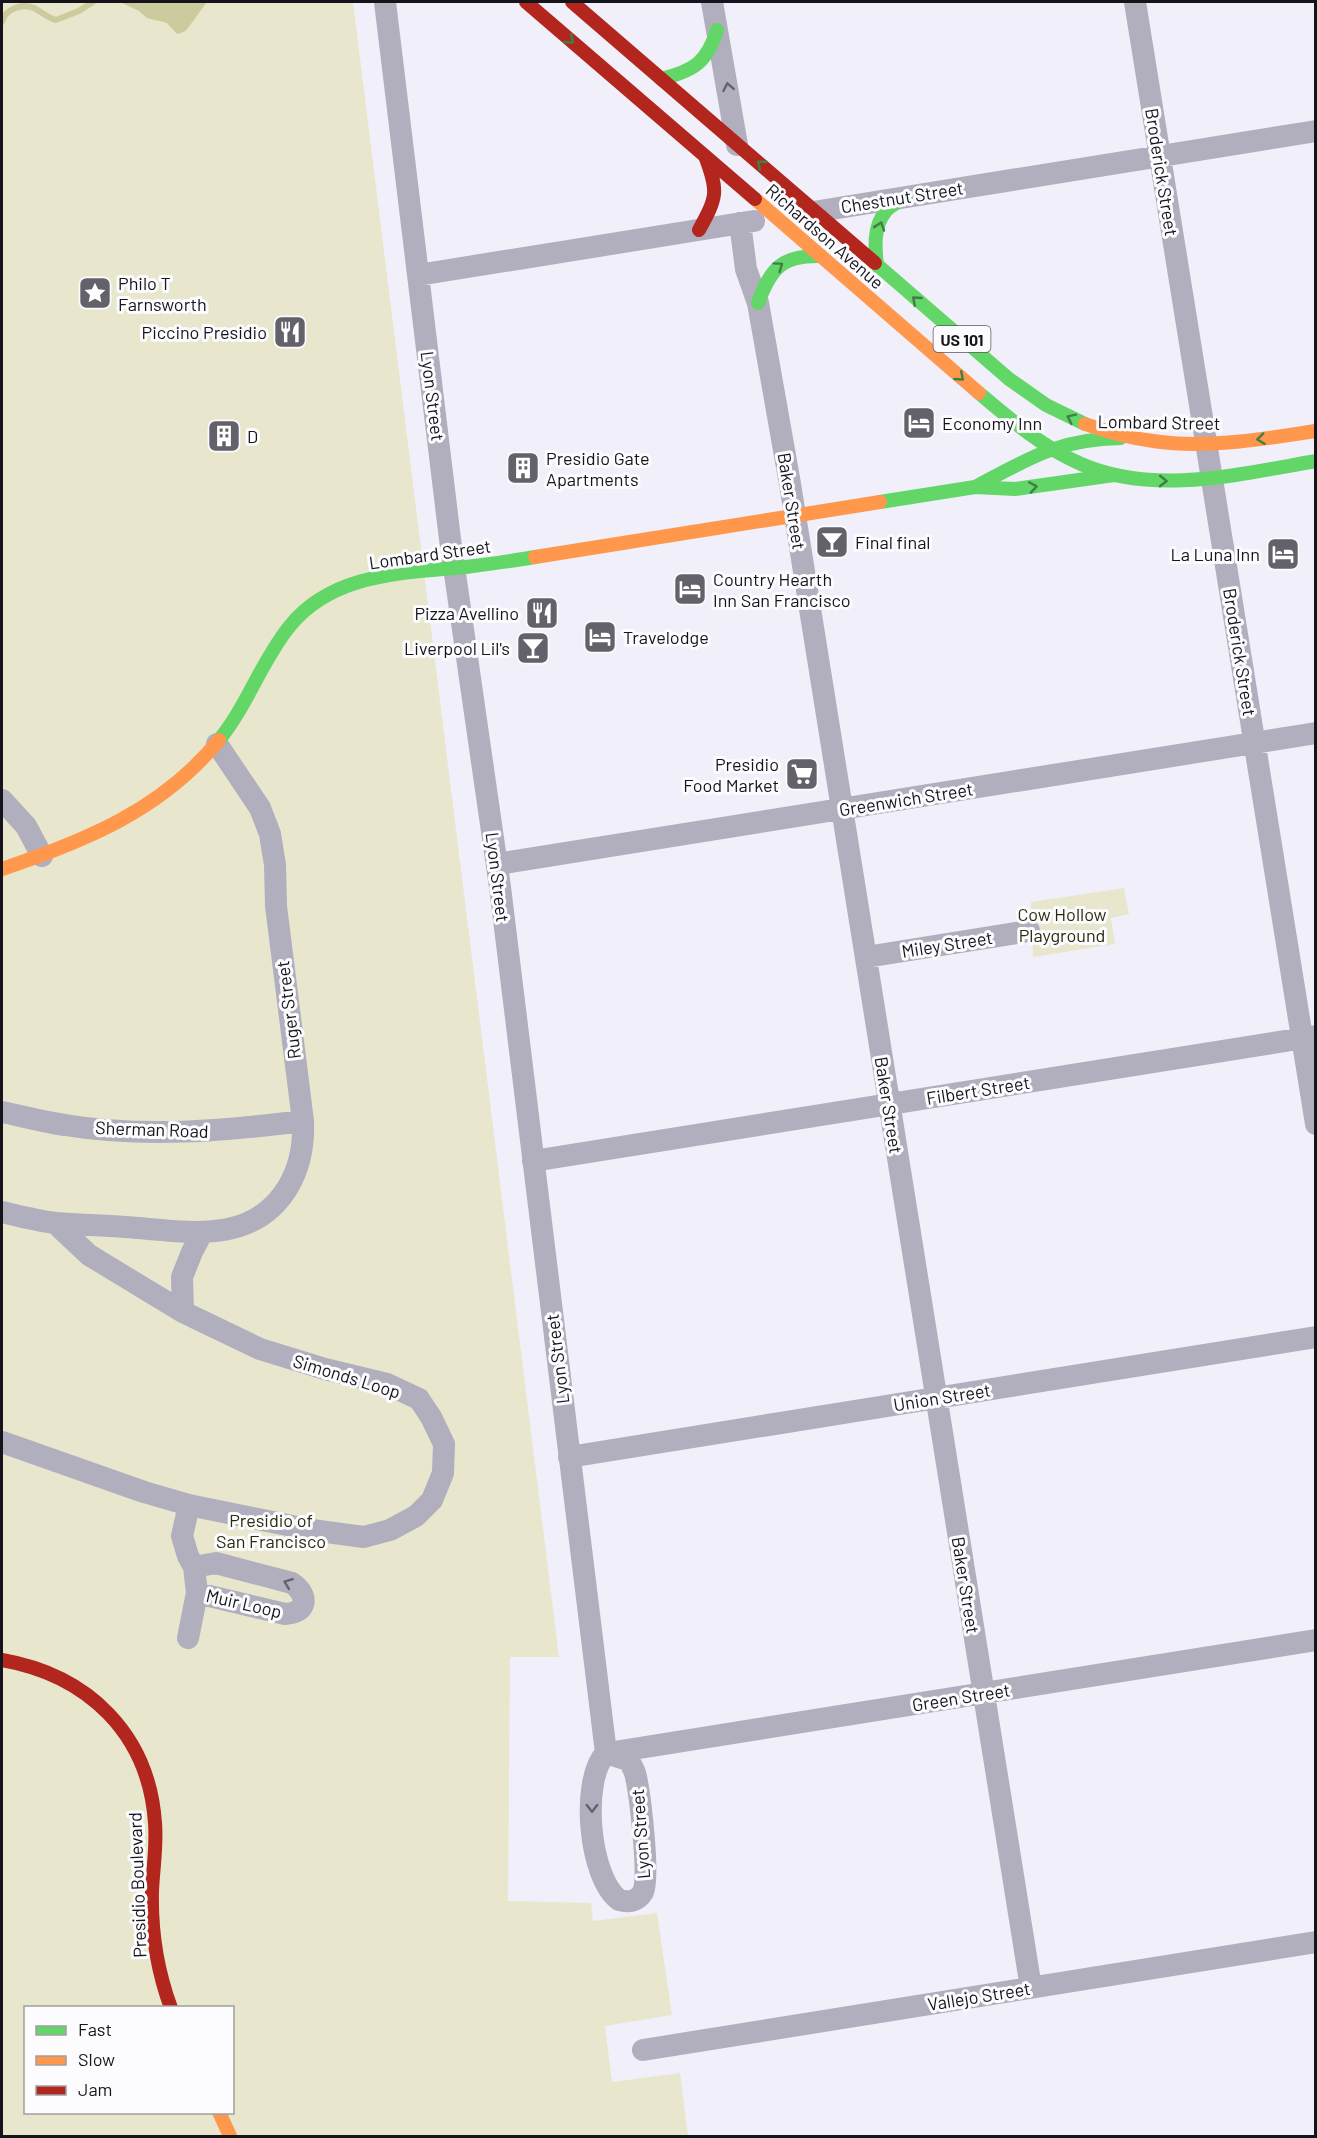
<svg xmlns="http://www.w3.org/2000/svg" width="1317" height="2138" viewBox="0 0 1317 2138" font-family="Barlow,sans-serif">
<style>
.green{fill:#e8e7ce;fill-rule:evenodd}
.water{fill:#cccb9d}
.lines{fill:none;stroke-linecap:round;stroke-linejoin:round}
.stream{stroke:#cccb9d;stroke-width:6}
.street{stroke:#b1aebe;stroke-width:22}
.fast{stroke:#63d668;stroke-width:14}
.slow{stroke:#ff974d;stroke-width:14}
.jam{stroke:#b3261e;stroke-width:14}
.oneway{stroke:#407f45}
.oneway2{stroke:#64616c}
.labels{text-anchor:middle;dominant-baseline:central;stroke-width:6;stroke-linejoin:round;paint-order:stroke}
.shield{fill:#fcfbfe;stroke:#5b595f;stroke-width:1.5}
.shield-label{font-size:16px;font-weight:bold;fill:#16141b}
.street-label{font-size:18px;fill:#16141b;stroke:#fcfbfe}
.poi-label{font-size:18px;fill:#16141b;stroke:#fcfbfe;text-anchor:start}
.park-label{font-size:18px;fill:#2b2b0b;stroke:#fcfbfe}
</style>
<rect width="100%" height="100%" fill="#f1eff9"/>
<path class="green" d="M2,2H353L559,1657H510L508,1901L591,1903L593,1921L657,1913L672,2015L605,2026L612,2082L680,2073L688,2136H2ZM26,2008H232V2112H26Z
M1124,888L1129,914L1111,918L1115,944L1033,957L1031,902Z"/>
<path class="water" d="M120,2H207L188,28L184,32L177,34L167,23L147,18L139,11Z"/>
<g class="lines">
<path class="stream" d="M2,22C5,9 22,3 34,8C42,12 48,18 56,20L79,11L93,2"/>
<path class="street" d="M385,2L450,539L500,887L606,1753C580,1780 589,1878 619,1900C629,1903 638,1901 643,1892C650,1877 640,1796 636,1777C635,1770 632,1766 628,1760L606,1753
M712,2L737,145
M1135,2L1316,1124
M807,213L1316,131
M740,223L746,269L758,303L790,484L1031,1988
M418,275L754,221
M2,800L26,826L42,856
M497,864L1316,733
M866,957L1029,931
M2,1112C22,1116 43,1122 65,1125C144,1138 224,1131 303,1121
M533,1161L1316,1036
M2,1212C19,1216 38,1221 56,1223C79,1225 102,1225 125,1227C184,1231 252,1247 288,1187C300,1167 304,1144 303,1121L276,906L275,865L270,834L260,808L217,744
M183,1312L182,1277L192,1252L202,1233
M2,1442L144,1492L189,1505L312,1530L364,1537L390,1530L416,1516L432,1500L443,1473L444,1444L431,1417L419,1399L387,1384L325,1369L260,1349L183,1312L89,1255L55,1223
M569,1457L1316,1337
M194,1567L216,1563L292,1583C309,1595 308,1613 285,1614L197,1593
M188,1638L197,1593L194,1567L188,1556L182,1536L189,1505
M608,1753L1316,1640
M643,2050L1316,1942"/>
<path class="fast" d="M661,79C693,71 707,63 717,30
M875,263L1009,379L1046,405L1085,424
M877,266C875,248 873,226 886,211C891,205 899,202 905,197
M758,303C771,268 782,255 821,256
M979,393C1011,420 1042,447 1081,464C1154,496 1240,474 1316,461
M975,487C1028,459 1058,439 1121,438
M880,502L975,487L1015,489L1114,475
M219,740C247,706 261,662 289,627C332,573 403,573 466,567C489,564 512,561 535,557"/>
<path class="slow" d="M755,199L979,393
M1085,424C1108,432 1129,438 1153,441C1207,449 1263,439 1316,431
M535,557L880,502
M2,869C85,841 162,810 219,740
M219,2112L230,2136"/>
<path class="jam" d="M526,2L755,199
M572,2L875,263
M699,230C717,197 719,192 705,156
M2,1660C88,1675 149,1734 155,1823C157,1846 153,1868 152,1891C151,1931 157,1970 171,2008"/>
</g>
<defs><path id="oneway-chevron" d="M-2-3.5L2.5 0L-2 3.5" fill="none" stroke-width="1.6" stroke-linecap="round" stroke-linejoin="round" transform="scale(1.5)"/></defs>
<g class="oneway">
<use href="#oneway-chevron" transform="translate(570 40) rotate(41)"/>
<use href="#oneway-chevron" transform="translate(761 164) rotate(-140)"/>
<use href="#oneway-chevron" transform="translate(880 226) rotate(-71)"/>
<use href="#oneway-chevron" transform="translate(779 266) rotate(-35)"/>
<use href="#oneway-chevron" transform="translate(916 300) rotate(-139)"/>
<use href="#oneway-chevron" transform="translate(960 377) rotate(41)"/>
<use href="#oneway-chevron" transform="translate(1071 418) rotate(-154)"/>
<use href="#oneway-chevron" transform="translate(1261 439) rotate(173)"/>
<use href="#oneway-chevron" transform="translate(1163 481) rotate(1)"/>
<use href="#oneway-chevron" transform="translate(1033 487) rotate(-9)"/>
</g>
<g class="oneway2">
<use href="#oneway-chevron" transform="translate(728 87) rotate(-101)"/>
<use href="#oneway-chevron" transform="translate(288 1583) rotate(-159)"/>
<use href="#oneway-chevron" transform="translate(592 1808) rotate(90)"/>
</g>
<defs>
<symbol id="sight-square" viewBox="-11 -11 22 22"><rect x="-9" y="-9" width="18" height="18" rx="4" fill="#636169" stroke="#fcfbfe"/><path d="M0-6L1.8-2.2L6-1.7L2.9 1.2L3.7 5.4L0 3.3L-3.7 5.4L-2.9 1.2L-6-1.7L-1.8-2.2Z" fill="#fff"/></symbol>
<symbol id="restaurant-square" viewBox="-11 -11 22 22"><rect x="-9" y="-9" width="18" height="18" rx="4" fill="#636169" stroke="#fcfbfe"/><path d="M-5-6h1v4h1v-4h1v4h1v-4h1v5L-1.5 .5V6h-2V.5L-5-1ZM5-6V6H3V1.5H1.5Q1.5-4 5-6Z" fill="#fff"/></symbol>
<symbol id="hotel-square" viewBox="-11 -11 22 22"><rect x="-9" y="-9" width="18" height="18" rx="4" fill="#636169" stroke="#fcfbfe"/><path d="M-6-4.5h1.5V1H6V5H4.5V3h-9V5H-6ZM-4 0a1.8 1.8 0 1 1 3.6 0ZM.5 0V-2.5h3Q6-2.5 6 0Z" fill="#fff"/></symbol>
<symbol id="building-square" viewBox="-11 -11 22 22"><rect x="-9" y="-9" width="18" height="18" rx="4" fill="#636169" stroke="#fcfbfe"/><path d="M-4-6H4V6H1V3H-1V6H-4ZM-2.5-4.3h1.7v1.8h-1.7ZM.8-4.3h1.7v1.8H.8ZM-2.5-1h1.7V.8h-1.7ZM.8-1h1.7V.8H.8Z" fill="#fff"/></symbol>
<symbol id="bar-square" viewBox="-11 -11 22 22"><rect x="-9" y="-9" width="18" height="18" rx="4" fill="#636169" stroke="#fcfbfe"/><path d="M-6-5H6L.8 .8V4.5H3.5V6h-7V4.5H-.8V.8Z" fill="#fff"/></symbol>
<symbol id="supermarket-square" viewBox="-11 -11 22 22"><rect x="-9" y="-9" width="18" height="18" rx="4" fill="#636169" stroke="#fcfbfe"/><path d="M-6-5.5h2.5l.6 2H6L4.5 2H-2.5L-4.4-4H-6ZM-1.5 3.2a1.3 1.3 0 1 0 .1 0ZM3 3.2a1.3 1.3 0 1 0 .1 0Z" fill="#fff"/></symbol>
</defs>
<g fill-rule="evenodd">
<use href="#sight-square" x="76" y="274" width="38" height="38"/>
<use href="#restaurant-square" x="271" y="313" width="38" height="38"/>
<use href="#hotel-square" x="900" y="404" width="38" height="38"/>
<use href="#building-square" x="205" y="417" width="38" height="38"/>
<use href="#building-square" x="504" y="449" width="38" height="38"/>
<use href="#bar-square" x="813" y="523" width="38" height="38"/>
<use href="#hotel-square" x="1264" y="535" width="38" height="38"/>
<use href="#hotel-square" x="671" y="570" width="38" height="38"/>
<use href="#restaurant-square" x="523" y="594" width="38" height="38"/>
<use href="#hotel-square" x="581" y="618" width="38" height="38"/>
<use href="#bar-square" x="514" y="629" width="38" height="38"/>
<use href="#supermarket-square" x="783" y="755" width="38" height="38"/>
</g>
<g class="labels">
<rect class="shield" x="933.5" y="326" width="57" height="26" rx="4.5"/>
<g class="shield-label">
<text x="962" y="339">US 101</text>
</g>
<g class="street-label">
<text transform="translate(1162 172) rotate(81)">Broderick Street</text>
<text transform="translate(902 197) rotate(-9)">Chestnut Street</text>
<text transform="translate(825 236) rotate(41)">Richardson Avenue</text>
<text transform="translate(433 396) rotate(83)">Lyon Street</text>
<text transform="translate(1159 422) rotate(1)">Lombard Street</text>
<text transform="translate(792 501) rotate(81)">Baker Street</text>
<text transform="translate(430 554) rotate(-8)">Lombard Street</text>
<text transform="translate(1240 652) rotate(81)">Broderick Street</text>
<text transform="translate(906 799) rotate(-9)">Greenwich Street</text>
<text transform="translate(498 877) rotate(83)">Lyon Street</text>
<text transform="translate(947 944) rotate(-9)">Miley Street</text>
<text transform="translate(288 1010) rotate(-97)">Ruger Street</text>
<text transform="translate(978 1090) rotate(-9)">Filbert Street</text>
<text transform="translate(889 1105) rotate(81)">Baker Street</text>
<text transform="translate(152 1129) rotate(2)">Sherman Road</text>
<text transform="translate(557 1359) rotate(-97)">Lyon Street</text>
<text transform="translate(347 1376) rotate(17)">Simonds Loop</text>
<text transform="translate(942 1397) rotate(-9)">Union Street</text>
<text transform="translate(966 1585) rotate(81)">Baker Street</text>
<text transform="translate(244 1603) rotate(13)">Muir Loop</text>
<text transform="translate(961 1697) rotate(-9)">Green Street</text>
<text transform="translate(640 1834) rotate(-94)">Lyon Street</text>
<text transform="translate(137 1885) rotate(-92)">Presidio Boulevard</text>
<text transform="translate(979 1996) rotate(-9)">Vallejo Street</text>
</g>
<g class="poi-label">
<text x="118" y="283">Philo T<tspan x="118" dy="21">Farnsworth</tspan></text>
<text x="267" y="332" text-anchor="end">Piccino Presidio</text>
<text x="942" y="423">Economy Inn</text>
<text x="247" y="436">D</text>
<text x="546" y="458">Presidio Gate<tspan x="546" dy="21">Apartments</tspan></text>
<text x="855" y="542">Final final</text>
<text x="1260" y="554" text-anchor="end">La Luna Inn</text>
<text x="713" y="579">Country Hearth<tspan x="713" dy="21">Inn San Francisco</tspan></text>
<text x="519" y="613" text-anchor="end">Pizza Avellino</text>
<text x="623" y="637">Travelodge</text>
<text x="510" y="648" text-anchor="end">Liverpool Lil's</text>
<text x="779" y="764" text-anchor="end">Presidio<tspan x="779" dy="21">Food Market</tspan></text>
</g>
<g class="park-label">
<text x="1062" y="914">Cow Hollow<tspan x="1062" dy="21">Playground</tspan></text>
<text x="271" y="1520">Presidio of<tspan x="271" dy="21">San Francisco</tspan></text>
</g>
</g>
<rect width="1317" height="2138" fill="none" stroke="#16141b" stroke-width="6"/>
<rect x="24" y="2006" width="210" height="108" fill="#fcfbfe" stroke="#a09fa3" stroke-width="1.5"/>
<rect x="36" y="2026" width="30" height="9" fill="#63d668" stroke="#a09fa3" stroke-width="1.5"/>
<text x="78" y="2036" font-size="18" fill="#16141b">Fast</text>
<rect x="36" y="2056" width="30" height="9" fill="#ff974d" stroke="#a09fa3" stroke-width="1.5"/>
<text x="78" y="2066" font-size="18" fill="#16141b">Slow</text>
<rect x="36" y="2086" width="30" height="9" fill="#b3261e" stroke="#a09fa3" stroke-width="1.5"/>
<text x="78" y="2096" font-size="18" fill="#16141b">Jam</text>
</svg>
